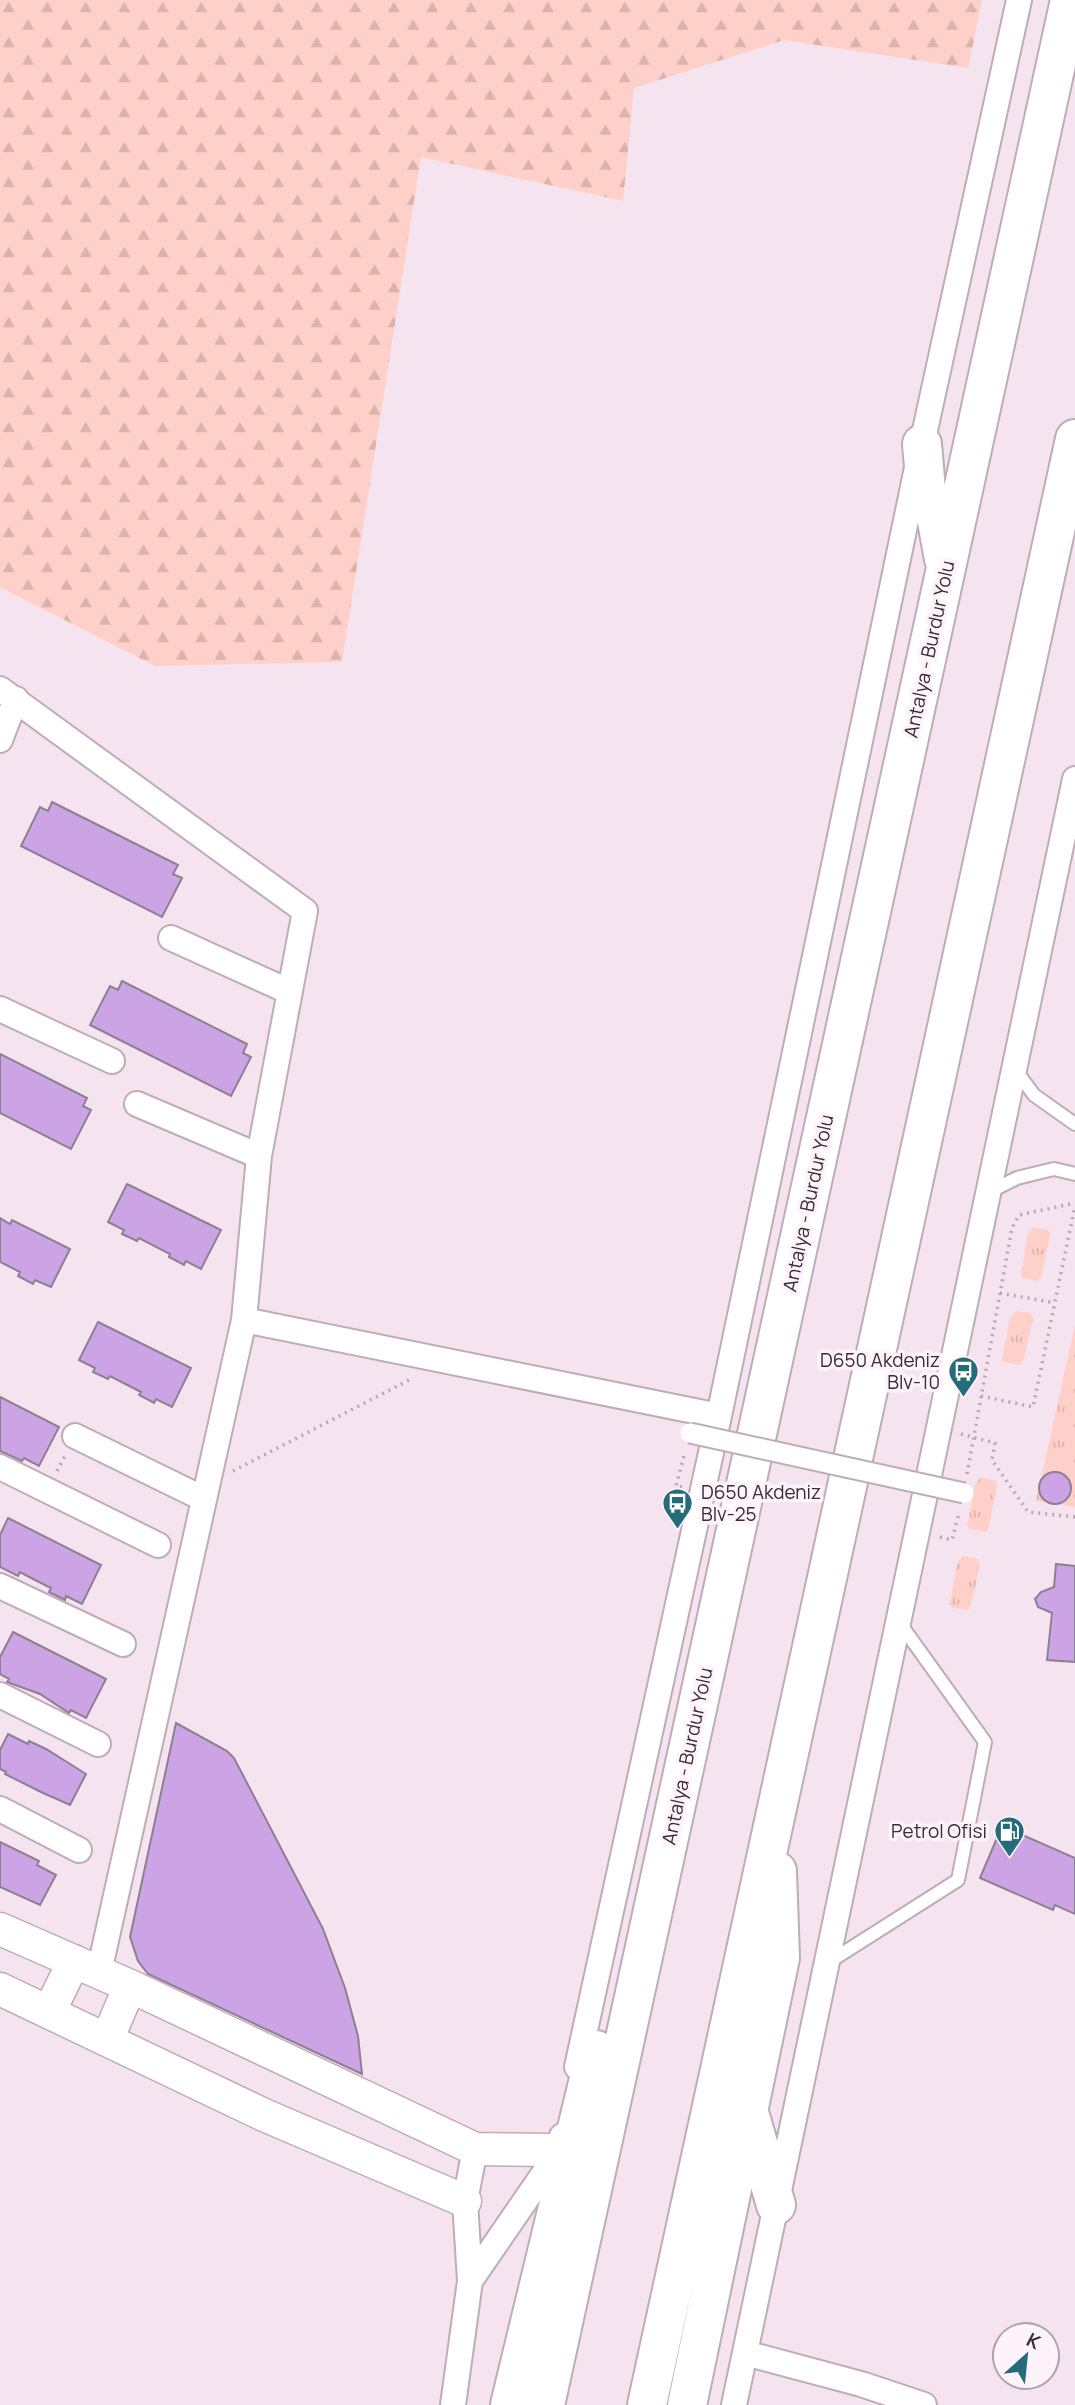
<svg xmlns="http://www.w3.org/2000/svg" width="1075" height="2405" viewBox="0 0 1075 2405" font-family="Manrope,sans-serif">
<style>
.grass{fill:url(#grass-tufts)}
.forest{fill:url(#forest-firs)}
.building{fill:#cca3e5;stroke:#8b8191;stroke-width:2}
.lines{fill:none;stroke-linecap:round;stroke-linejoin:round}
.service-casing{stroke:#beacb8;stroke-width:16}
.minor-casing{stroke:#beacb8;stroke-width:28}
.tertiary-casing{stroke:#beacb8;stroke-width:35}
.trunk-casing{stroke:#beacb8;stroke-width:42}
.path{stroke:#b6a7b1;stroke-width:3.5;stroke-dasharray:2 5;stroke-linecap:butt}
.service{stroke:#fff;stroke-width:12}
.minor{stroke:#fff;stroke-width:24}
.tertiary{stroke:#fff;stroke-width:32}
.trunk{stroke:#fff;stroke-width:38}
.pedestrian-bridge-casing{stroke:#beacb8;stroke-width:23;stroke-linecap:butt}
.pedestrian-bridge{stroke:#fff;stroke-width:19}
.labels{text-anchor:middle;dominant-baseline:central;stroke-width:7;stroke-linejoin:round;paint-order:stroke}
.street-label{font-size:19px;fill:#352e33;stroke:#fff3fb}
.poi-label{font-size:19px;fill:#352e33;stroke:#fff3fb;text-anchor:end}
</style>
<defs>
<pattern id="grass-tufts" width="24" height="20" patternUnits="userSpaceOnUse" patternTransform="scale(1.75)"><rect width="24" height="20" fill="#fed0c9"/><path d="M3 7l-1-3M5 7V3M7 7l1-3M15 17l-1-3M17 17v-4M19 17l1-3" fill="none" stroke="#dab3ad"/></pattern>
<pattern id="forest-firs" width="22" height="20" patternUnits="userSpaceOnUse" patternTransform="scale(1.75)"><rect width="22" height="20" fill="#fed0c9"/><path d="M5 1l3.5 6h-7zM16 11l3.5 6h-7z" fill="#dab3ad"/></pattern>
</defs>
<rect width="100%" height="100%" fill="#f6e3f0"/>
<path class="grass" d="M1033,1227L1049,1230L1050,1235L1042,1275L1038,1281L1023,1278L1021,1275L1028,1234Z
M1016,1311L1031,1313L1033,1319L1024,1359L1020,1365L1004,1362L1002,1359L1010,1318Z
M1075,1325V1507L1036,1501Z
M980,1478L996,1480L997,1486L988,1530L985,1532L969,1529L967,1526L975,1485Z
M963,1556L978,1559L980,1565L971,1605L968,1610L952,1608L950,1605L957,1563Z"/>
<path class="forest" d="M0,0H982L968,68L784,40L634,88L623,201L421,157L342,662L155,666L0,587Z"/>
<path class="building" d="M52,802L178,865L173,874L182,878L162,917L21,846L40,807L48,811Z
M122,981L247,1044L243,1053L251,1057L231,1096L90,1025L110,986L118,990Z
M0,1054L87,1098L83,1106L91,1110L71,1149L0,1113Z
M127,1184L221,1230L201,1269L186,1261L184,1265L169,1257L170,1254L139,1238L137,1241L122,1234L124,1230L108,1222Z
M0,1218L10,1224L12,1220L70,1249L51,1287L35,1280L33,1284L18,1276L20,1272L0,1262Z
M98,1322L191,1368L172,1407L156,1399L154,1403L139,1395L141,1392L110,1376L108,1379L93,1372L95,1368L79,1360Z
M0,1397L59,1427L39,1466L24,1458L22,1461L0,1451Z
M1039 1488a16 16 0 1 1 32 0a16 16 0 1 1-32 0Z
M8,1518L101,1565L82,1604L66,1596L65,1600L49,1592L51,1588L35,1580L20,1572L18,1576L0,1567V1535Z
M1056,1564L1075,1566V1662L1047,1660L1052,1613L1038,1607L1035,1599L1041,1592L1054,1587Z
M13,1632L106,1679L86,1718L71,1710L69,1713L40,1694L7,1682L9,1679L0,1674V1657Z
M176,1723L227,1751L234,1758L323,1929L345,1988L358,2036L362,2074L148,1974L138,1961L130,1937Z
M8,1734L28,1744L29,1741L46,1749L86,1774L70,1805L41,1792L5,1774L6,1772L0,1769V1750Z
M1002,1826L1075,1858V1914L1055,1905L1053,1910L980,1878Z
M0,1842L39,1861L37,1865L56,1875L40,1905L0,1887Z"/>
<g class="lines">
<defs>
<path id="service" d="M1014,1068L1034,1095L1075,1124
M989,1192L1017,1178L1054,1169L1075,1174
M829,1962L958,1880L985,1742L899,1622"/>
<path id="minor" d="M0,689L305,911L259,1156L244,1320L99,1972
M0,740L16,699
M171,938L290,992
M0,1009L112,1061
M137,1104L259,1156
M244,1320L719,1416
M75,1436L204,1499
M0,1467L158,1545
M0,1586L123,1644
M0,1695L98,1744
M0,1809L79,1850
M577,2067L719,1416L922,444L1019,0
M470,2281L560,2150L562,2136
M745,2353L861,2384L924,2405
M453,2405L470,2281L465,2201L475,2149
M734,2405L1075,779"/>
<path id="tertiary" d="M0,1929L130,1986L475,2149L560,2150
M0,1989L264,2115L465,2201
M49,2012L74,1961
M107,2040L130,1986"/>
<path id="trunk" d="M922,444L926,490L937,521L944,559
M750,2116L776,2205
M510,2405L596,2050
M545,2405L1070,0
M647,2405L1075,439
M687,2405L780,1958L777,1871"/>
</defs>
<use href="#service" class="service-casing"/>
<use href="#minor" class="minor-casing"/>
<use href="#tertiary" class="tertiary-casing"/>
<use href="#trunk" class="trunk-casing"/>
<path class="path" d="M1000,1293L1055,1303
M981,1396L1033,1407L1075,1206
M961,1434L995,1443L992,1460L1028,1512L1075,1517
M57,1471L65,1456
M233,1471L413,1378
M967,1474L1012,1228L1019,1215L1075,1203
M682,1487L676,1486L685,1452
M940,1537L952,1540L959,1513"/>
<use href="#service" class="service"/>
<use href="#minor" class="minor"/>
<use href="#tertiary" class="tertiary"/>
<use href="#trunk" class="trunk"/>
<defs>
<path id="pedestrian-bridge" d="M690,1433L964,1493"/>
</defs>
<use href="#pedestrian-bridge" class="pedestrian-bridge-casing"/>
<use href="#pedestrian-bridge" class="pedestrian-bridge"/>
</g>
<defs>
<symbol id="bus-pin" viewBox="-11 -11 22 30"><path d="M0 17L-7.5 6A9.5 9.5 0 1 1 7.5 6Z" fill="#256b79" stroke="#fff3fb"/><path d="M-5-6H5V4H4V6H2V4H-2V6H-4V4H-5ZM-3.5-4V0h7V-4ZM-3.5 1.2v1.5H-2V1.2ZM2 1.2v1.5H3.5V1.2Z" fill="#fff"/></symbol>
<symbol id="fuel-pin" viewBox="-11 -11 22 30"><path d="M0 17L-7.5 6A9.5 9.5 0 1 1 7.5 6Z" fill="#256b79" stroke="#fff3fb"/><path d="M-5.5-6h7V0h2V4h1.3V-2.5L3-4.5l.8-.8L6-3V5H2.5V1h-1V6h-7ZM-4.2-4.7v3.2H.2V-4.7Z" fill="#fff"/></symbol>
</defs>
<g fill-rule="evenodd">
<use href="#bus-pin" x="946" y="1354" width="35" height="47"/>
<use href="#bus-pin" x="660" y="1486" width="35" height="47"/>
<use href="#fuel-pin" x="992" y="1814" width="35" height="47"/>
</g>
<g class="labels">
<g class="street-label">
<text transform="translate(929 649) rotate(-78)">Antalya - Burdur Yolu</text>
<text transform="translate(808 1203) rotate(-78)">Antalya - Burdur Yolu</text>
<text transform="translate(687 1756) rotate(-78)">Antalya - Burdur Yolu</text>
</g>
<g class="poi-label">
<text x="940" y="1360">D650 Akdeniz<tspan x="940" dy="22">Blv-10</tspan></text>
<text x="701" y="1492" text-anchor="start">D650 Akdeniz<tspan x="701" dy="22">Blv-25</tspan></text>
<text x="987" y="1831">Petrol Ofisi</text>
</g>
</g>
<g transform="translate(1026 2356) rotate(27)"><circle r="33" fill="#fff3fb" stroke="#aea4ab" stroke-width="2"/>
<path d="M0-5L12 26L0 18L-12 26Z" fill="#256b79"/>
<text y="-10" font-size="19" font-weight="bold" text-anchor="middle" fill="#352e33">K</text>
</g>
</svg>
